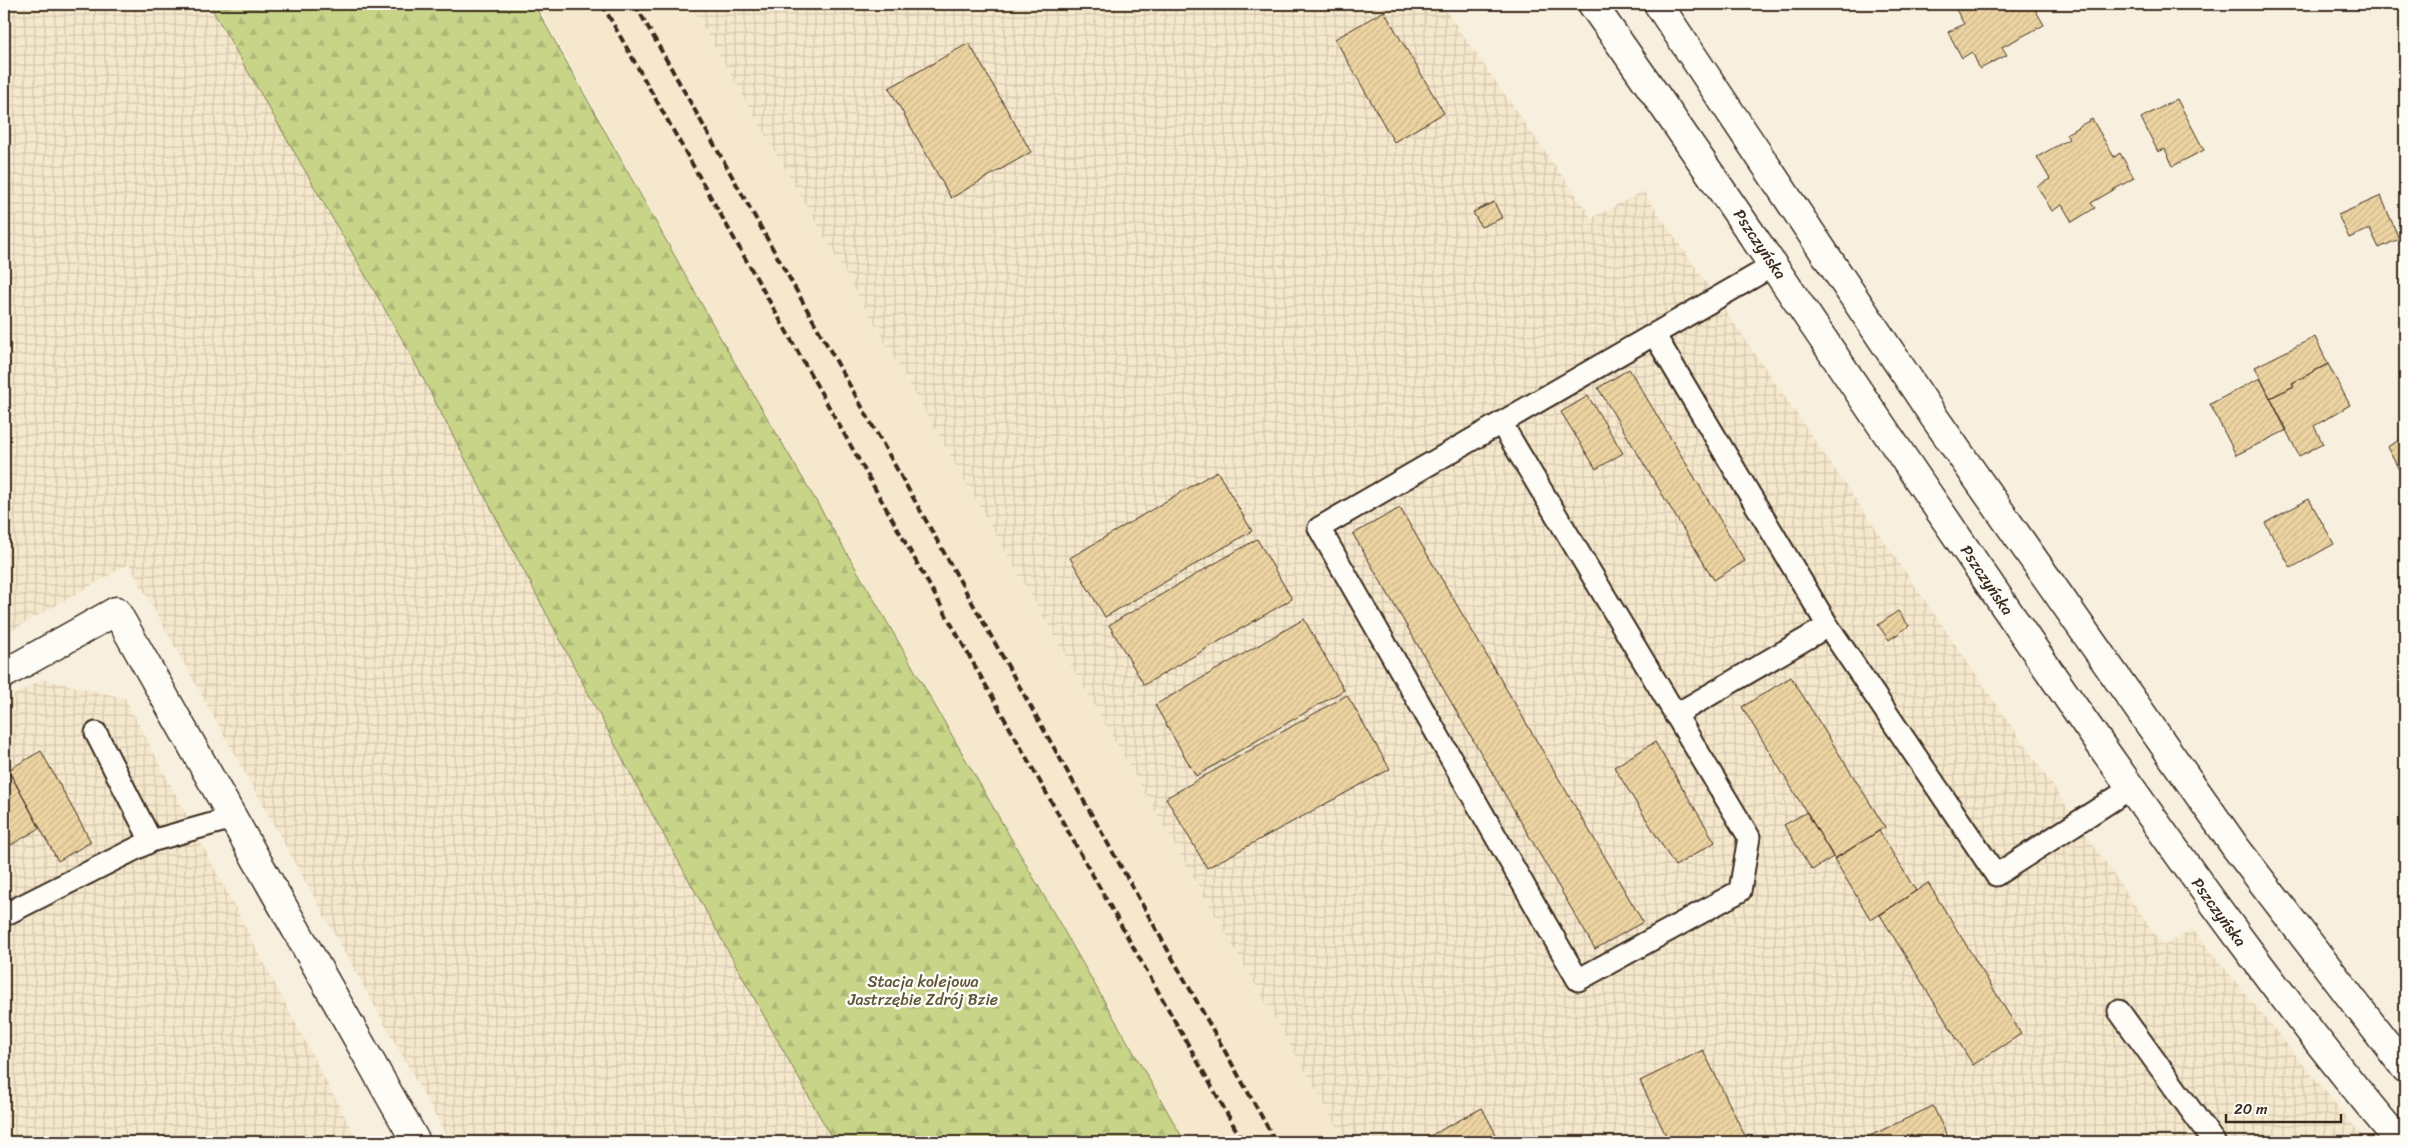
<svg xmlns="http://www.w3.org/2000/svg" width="2409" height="1146" viewBox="0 0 2409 1146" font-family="Sriracha,sans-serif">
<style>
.built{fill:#f5e8cc}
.industrial{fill:url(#industrial-grid)}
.forest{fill:url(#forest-firs);stroke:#828054}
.building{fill:url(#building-hatch);stroke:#3b2a1e}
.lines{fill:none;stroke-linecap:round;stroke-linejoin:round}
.service-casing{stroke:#3b2a1e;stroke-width:25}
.minor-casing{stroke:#3b2a1e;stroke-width:31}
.secondary-casing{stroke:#3b2a1e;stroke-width:31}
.service{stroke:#fdfcf7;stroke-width:21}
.minor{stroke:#fdfcf7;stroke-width:28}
.secondary{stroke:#fdfcf7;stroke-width:28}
.rail{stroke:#3b2a1e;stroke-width:4;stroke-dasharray:8 4;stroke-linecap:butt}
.labels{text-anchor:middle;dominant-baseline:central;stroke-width:5;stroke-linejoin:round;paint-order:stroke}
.street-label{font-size:16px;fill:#3b2a1e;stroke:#fdfcf7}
.park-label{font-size:16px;fill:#5e5539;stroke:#fdfcf7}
</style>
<defs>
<pattern id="industrial-grid" width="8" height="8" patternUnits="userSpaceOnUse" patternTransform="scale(1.25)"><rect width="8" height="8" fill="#f5e8cc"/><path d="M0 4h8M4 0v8" fill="none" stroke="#d3c7af"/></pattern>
<pattern id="forest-firs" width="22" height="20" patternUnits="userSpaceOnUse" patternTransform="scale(1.25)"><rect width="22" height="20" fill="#c8d589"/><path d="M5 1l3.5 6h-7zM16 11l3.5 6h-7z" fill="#adb776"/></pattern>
<pattern id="building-hatch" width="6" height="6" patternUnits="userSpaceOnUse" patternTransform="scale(1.25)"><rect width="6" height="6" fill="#edd4a2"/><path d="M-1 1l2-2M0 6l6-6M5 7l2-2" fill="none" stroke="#ccb68b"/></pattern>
</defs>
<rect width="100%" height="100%" fill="#f8f0de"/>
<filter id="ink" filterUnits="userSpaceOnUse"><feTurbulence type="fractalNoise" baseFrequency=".02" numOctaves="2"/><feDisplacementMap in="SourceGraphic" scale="10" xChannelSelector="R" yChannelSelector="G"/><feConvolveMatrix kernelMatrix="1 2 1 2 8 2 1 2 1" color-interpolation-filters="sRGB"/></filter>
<g filter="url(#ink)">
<path class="built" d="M537,4H690L1346,1142H1185L879,608L725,346Z"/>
<path class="industrial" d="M4,4H209L406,346L640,792L835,1142H450L129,564L4,635Z
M690,4H1441L1592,218L1643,191L2163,946L2193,930L2367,1142H1346Z
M42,679L125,698L358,1142H4V701Z"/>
<path class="forest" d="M209,4H534L725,346L879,608L1185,1142H834L640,792L406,346Z"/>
<path class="building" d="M1953,4H2032L2044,25L2002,47L2007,55L1980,69L1972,52L1962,58L1948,32L1964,24Z
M1384,11L1444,113L1394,142L1335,39Z
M969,43L1031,152L951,198L889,88Z
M2177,99L2204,150L2173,166L2165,149L2158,152L2141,118Z
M2092,119L2114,157L2120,153L2134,178L2091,203L2095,208L2072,222L2062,205L2052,211L2037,186L2050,179L2037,157L2069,139L2066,134Z
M2381,196L2399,239L2379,248L2370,229L2349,238L2338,215Z
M1494,202L1502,218L1481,227L1473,212Z
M2315,337L2328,364L2292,383L2294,386L2270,398L2255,367Z
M2328,364L2350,405L2314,426L2323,444L2299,456L2270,398L2294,386L2292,383Z
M1629,369L1745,561L1714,580L1598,388Z
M2260,378L2287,430L2236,455L2210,404Z
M1588,396L1623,453L1596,469L1561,412Z
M2405,437V481L2387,447Z
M1217,471L1252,531L1105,617L1070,558Z
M2309,499L2334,544L2291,568L2265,523Z
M1400,508L1643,922L1595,949L1353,534Z
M1257,539L1292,599L1144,685L1109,625Z
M1898,611L1909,626L1889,640L1878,625Z
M1304,619L1344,690L1196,776L1155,705Z
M1791,677L1885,827L1835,859L1742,707Z
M1347,695L1390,769L1207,868L1166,798Z
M1655,742L1715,842L1675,866L1614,767Z
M41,751L91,842L58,861L8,770Z
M9,771L40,828L4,849V773Z
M1807,812L1833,857L1812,870L1784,825Z
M1879,831L1916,891L1871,920L1834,859Z
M1928,883L2021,1034L1973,1065L1880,915Z
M1703,1050L1748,1142H1669L1640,1081Z
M1933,1106L1950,1142H1857Z
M1482,1108L1500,1142H1430L1428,1137Z"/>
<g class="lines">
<defs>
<path id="service" d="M1654,334L1828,626
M1501,423L1749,837L1740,891L1578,980L1319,528L1774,265
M1675,715L1828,626L1996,875L2131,788
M96,733L151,841L233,818
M4,915L151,841
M2119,1011L2214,1142"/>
<path id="minor" d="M4,674L116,611L416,1142"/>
<path id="secondary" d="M1592,4C1761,242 1921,488 2088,727C2188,869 2288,1010 2400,1142
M1658,4L1934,417L2236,848L2405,1068"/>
</defs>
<use href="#service" class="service-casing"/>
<use href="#minor" class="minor-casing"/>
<use href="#secondary" class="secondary-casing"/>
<use href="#service" class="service"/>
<use href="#minor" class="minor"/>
<use href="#secondary" class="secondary"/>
<path class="rail" d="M602,4L1243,1142
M635,4L1276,1142"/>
</g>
</g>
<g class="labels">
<g class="street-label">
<text transform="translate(1760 244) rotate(56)">Pszczyńska</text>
<text transform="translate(1987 580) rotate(56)">Pszczyńska</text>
<text transform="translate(2219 912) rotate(54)">Pszczyńska</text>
</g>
<g class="park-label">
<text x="923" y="981">Stacja kolejowa<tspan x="923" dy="18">Jastrzębie Zdrój Bzie</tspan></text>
</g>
</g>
<rect width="2409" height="1146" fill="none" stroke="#fdfcf7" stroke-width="20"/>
<rect x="10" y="10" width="2389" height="1126" fill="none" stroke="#3b2a1e" stroke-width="2" filter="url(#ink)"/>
<path d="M2226 1114v8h115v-8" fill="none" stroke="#3b2a1e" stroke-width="2.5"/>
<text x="2234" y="1114" font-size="15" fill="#3b2a1e" stroke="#fdfcf7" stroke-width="4" paint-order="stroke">20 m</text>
</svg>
